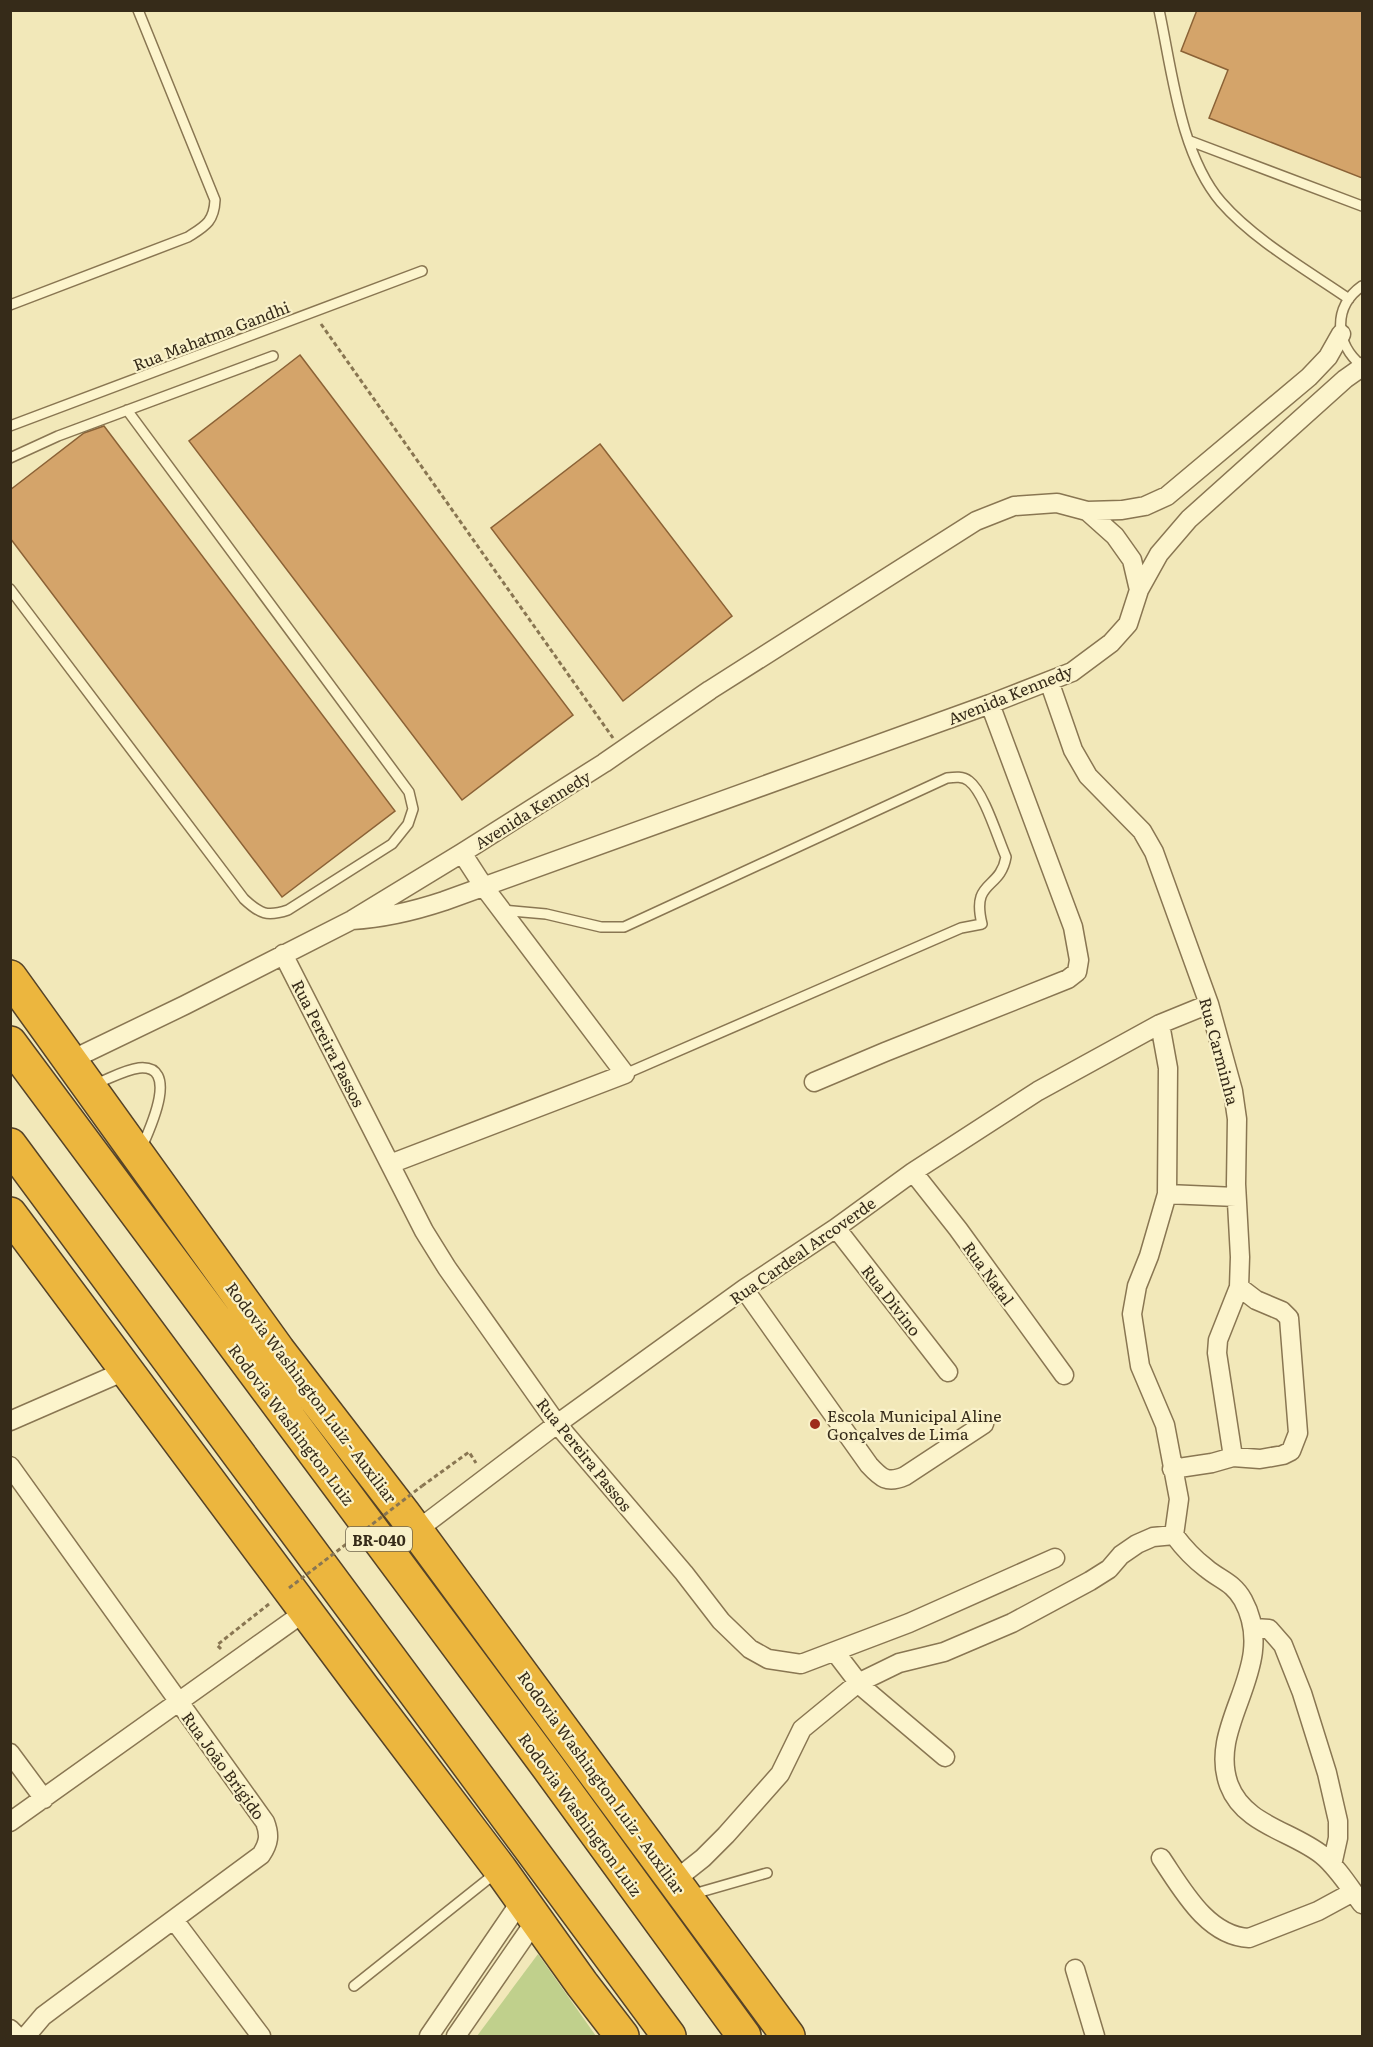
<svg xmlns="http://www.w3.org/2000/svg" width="1373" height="2047" viewBox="0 0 1373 2047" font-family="Literata,serif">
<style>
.green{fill:#c0d08c}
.building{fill:#d4a46a;stroke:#8b6236;stroke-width:1.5}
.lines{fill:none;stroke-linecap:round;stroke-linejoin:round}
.lane-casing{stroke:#897652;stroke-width:12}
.street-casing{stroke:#897652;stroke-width:21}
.highway-casing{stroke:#564327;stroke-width:36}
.path{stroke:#897652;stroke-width:3;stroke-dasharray:4.5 3;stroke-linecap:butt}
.lane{stroke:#fcf4cc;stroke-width:9}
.street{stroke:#fcf4cc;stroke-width:18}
.highway{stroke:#ecb63e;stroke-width:33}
.path-bridge{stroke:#897652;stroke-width:3;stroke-dasharray:4.5 3;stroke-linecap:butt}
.poi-dot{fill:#9e2c1c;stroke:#f9f1c9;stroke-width:2}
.labels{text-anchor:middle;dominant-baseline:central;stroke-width:4.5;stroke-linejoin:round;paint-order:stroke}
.shield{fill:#f9f1c9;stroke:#70664e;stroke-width:1.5}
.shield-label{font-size:15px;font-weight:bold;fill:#362b19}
.street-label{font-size:16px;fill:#362b19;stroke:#f9f1c9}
.poi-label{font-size:16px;fill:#362b19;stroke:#f9f1c9;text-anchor:start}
</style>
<rect width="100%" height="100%" fill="#f2e8b9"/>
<path class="green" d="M538,1954L596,2036H477Z"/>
<path class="building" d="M1197,10H1362V178L1209,118L1228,70L1181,51Z
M300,355L573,715L462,800L189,441Z
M104,426L395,811L282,897L10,538V490L84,433Z
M600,444L732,616L623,701L491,528Z"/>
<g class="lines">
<defs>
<path id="lane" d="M1159,10C1172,70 1180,154 1221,202C1254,240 1307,270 1349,299
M1190,141L1362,206
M1362,286C1332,307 1335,344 1362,366
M10,305L188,237C205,226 214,222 215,200L138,10
M10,426L422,271
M10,458L58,436L273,356
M10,589L244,899C260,914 267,917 288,910L392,844L408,824L413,809L409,792L127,410
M501,910L546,914L601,927H624L947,778C955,777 963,776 969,781C984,792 998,839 1006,857C1000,891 971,879 982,924L961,928L625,1074
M95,1084C109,1079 124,1070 139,1068C181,1064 149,1131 141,1149
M690,1895L767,1873
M354,1986L497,1872"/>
<path id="street" d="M1087,511L1122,510L1145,506L1167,496L1309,377L1328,357L1341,334
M1139,590L1159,554L1189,519L1345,379L1362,367
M1049,681L1073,750L1088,776L1142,831L1154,852L1209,1004L1233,1091L1237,1119L1236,1184L1240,1257L1239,1287L1218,1340L1217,1353L1233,1457
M283,954L424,1231L447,1268L557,1424L684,1573L721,1621L750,1649L768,1659L801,1664L909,1623L1055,1558
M1160,1024L1168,1068L1167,1194L1149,1256L1137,1286L1132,1314L1140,1366L1165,1425L1179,1499L1174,1535C1183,1547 1194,1559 1206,1568C1220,1580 1233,1582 1243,1600C1280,1668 1206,1723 1229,1785C1244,1825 1292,1831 1322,1855C1338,1868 1350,1888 1362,1904
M71,1060L185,1005L352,920L462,853L604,763L710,690L976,521L1014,506L1057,503L1087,511L1115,536L1132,560L1139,590L1128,624L1111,643L1072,672L990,704L444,901C414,911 385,918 352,920
M814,1082L885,1052L1068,979L1077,972L1079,960L1073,927L990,704
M390,1164L625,1074L484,887L462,853
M913,1172L958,1229L1064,1375
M1167,1194L1236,1197
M836,1228L948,1372
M744,1289L869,1465C881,1478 887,1484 905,1476L984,1424
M10,1421L127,1370
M10,1466L265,1822C270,1835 269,1843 261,1855L55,2007L43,2016L26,2036
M1172,1469L1212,1463L1233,1457L1260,1459L1283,1455L1291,1451L1298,1433L1289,1318L1282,1311L1256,1300L1239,1287
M416,1531L557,1424L744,1289L836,1228L913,1172L1038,1091L1160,1024L1209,1004
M1254,1628L1269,1629L1283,1645L1302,1693L1327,1773L1338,1821V1838L1332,1865
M835,1652L861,1686L945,1757
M10,1753L44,1799
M10,1822L306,1611
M1161,1858C1182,1889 1207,1936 1249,1938L1318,1911L1353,1892
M674,1881L703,1858L726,1835L780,1774L802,1729L858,1683L899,1663L944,1652L1012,1623L1090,1581L1109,1569L1121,1555L1137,1544L1153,1537L1174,1535
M174,1920L261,2036
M1075,1969L1095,2036
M10,2029L17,2036
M429,2036L521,1901
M456,2036L536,1920"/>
<path id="highway" d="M10,977L278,1350L404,1514L788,2036
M10,1043L548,1767L744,2036
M10,1145L669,2036
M10,1214L363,1688L500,1869L582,1984L622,2036"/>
</defs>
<use href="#lane" class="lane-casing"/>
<use href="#street" class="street-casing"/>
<use href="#highway" class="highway-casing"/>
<path class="path" d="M321,324L613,738
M422,1486L469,1452L476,1463
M221,1649L217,1645L269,1604"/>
<use href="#lane" class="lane"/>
<use href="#street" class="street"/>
<use href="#highway" class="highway"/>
<path class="path-bridge" d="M289,1588L422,1486"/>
</g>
<circle class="poi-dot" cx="815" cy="1424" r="6"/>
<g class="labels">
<rect class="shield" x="346" y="1527" width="66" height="24" rx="4.5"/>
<g class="shield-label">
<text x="379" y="1539">BR-040</text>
</g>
<g class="street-label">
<text transform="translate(211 335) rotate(-21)">Rua Mahatma Gandhi</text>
<text transform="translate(1010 694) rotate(-22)">Avenida Kennedy</text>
<text transform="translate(532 809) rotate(-32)">Avenida Kennedy</text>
<text transform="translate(329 1043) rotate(63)">Rua Pereira Passos</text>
<text transform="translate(1220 1051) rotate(75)">Rua Carminha</text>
<text transform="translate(802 1250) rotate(-35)">Rua Cardeal Arcoverde</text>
<text transform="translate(989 1273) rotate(54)">Rua Natal</text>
<text transform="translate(892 1300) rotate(52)">Rua Divino</text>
<text transform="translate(312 1392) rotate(53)">Rodovia Washington Luiz - Auxiliar</text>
<text transform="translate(292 1424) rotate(53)">Rodovia Washington Luiz</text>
<text transform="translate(585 1454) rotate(51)">Rua Pereira Passos</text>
<text transform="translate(224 1765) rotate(54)">Rua João Brígido</text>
<text transform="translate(602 1782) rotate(54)">Rodovia Washington Luiz - Auxiliar</text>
<text transform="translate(581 1814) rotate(54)">Rodovia Washington Luiz</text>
</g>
<g class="poi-label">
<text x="827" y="1415">Escola Municipal Aline<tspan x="827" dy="18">Gonçalves de Lima</tspan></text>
</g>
</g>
<rect width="1373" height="2047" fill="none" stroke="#362b19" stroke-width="24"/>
</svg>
